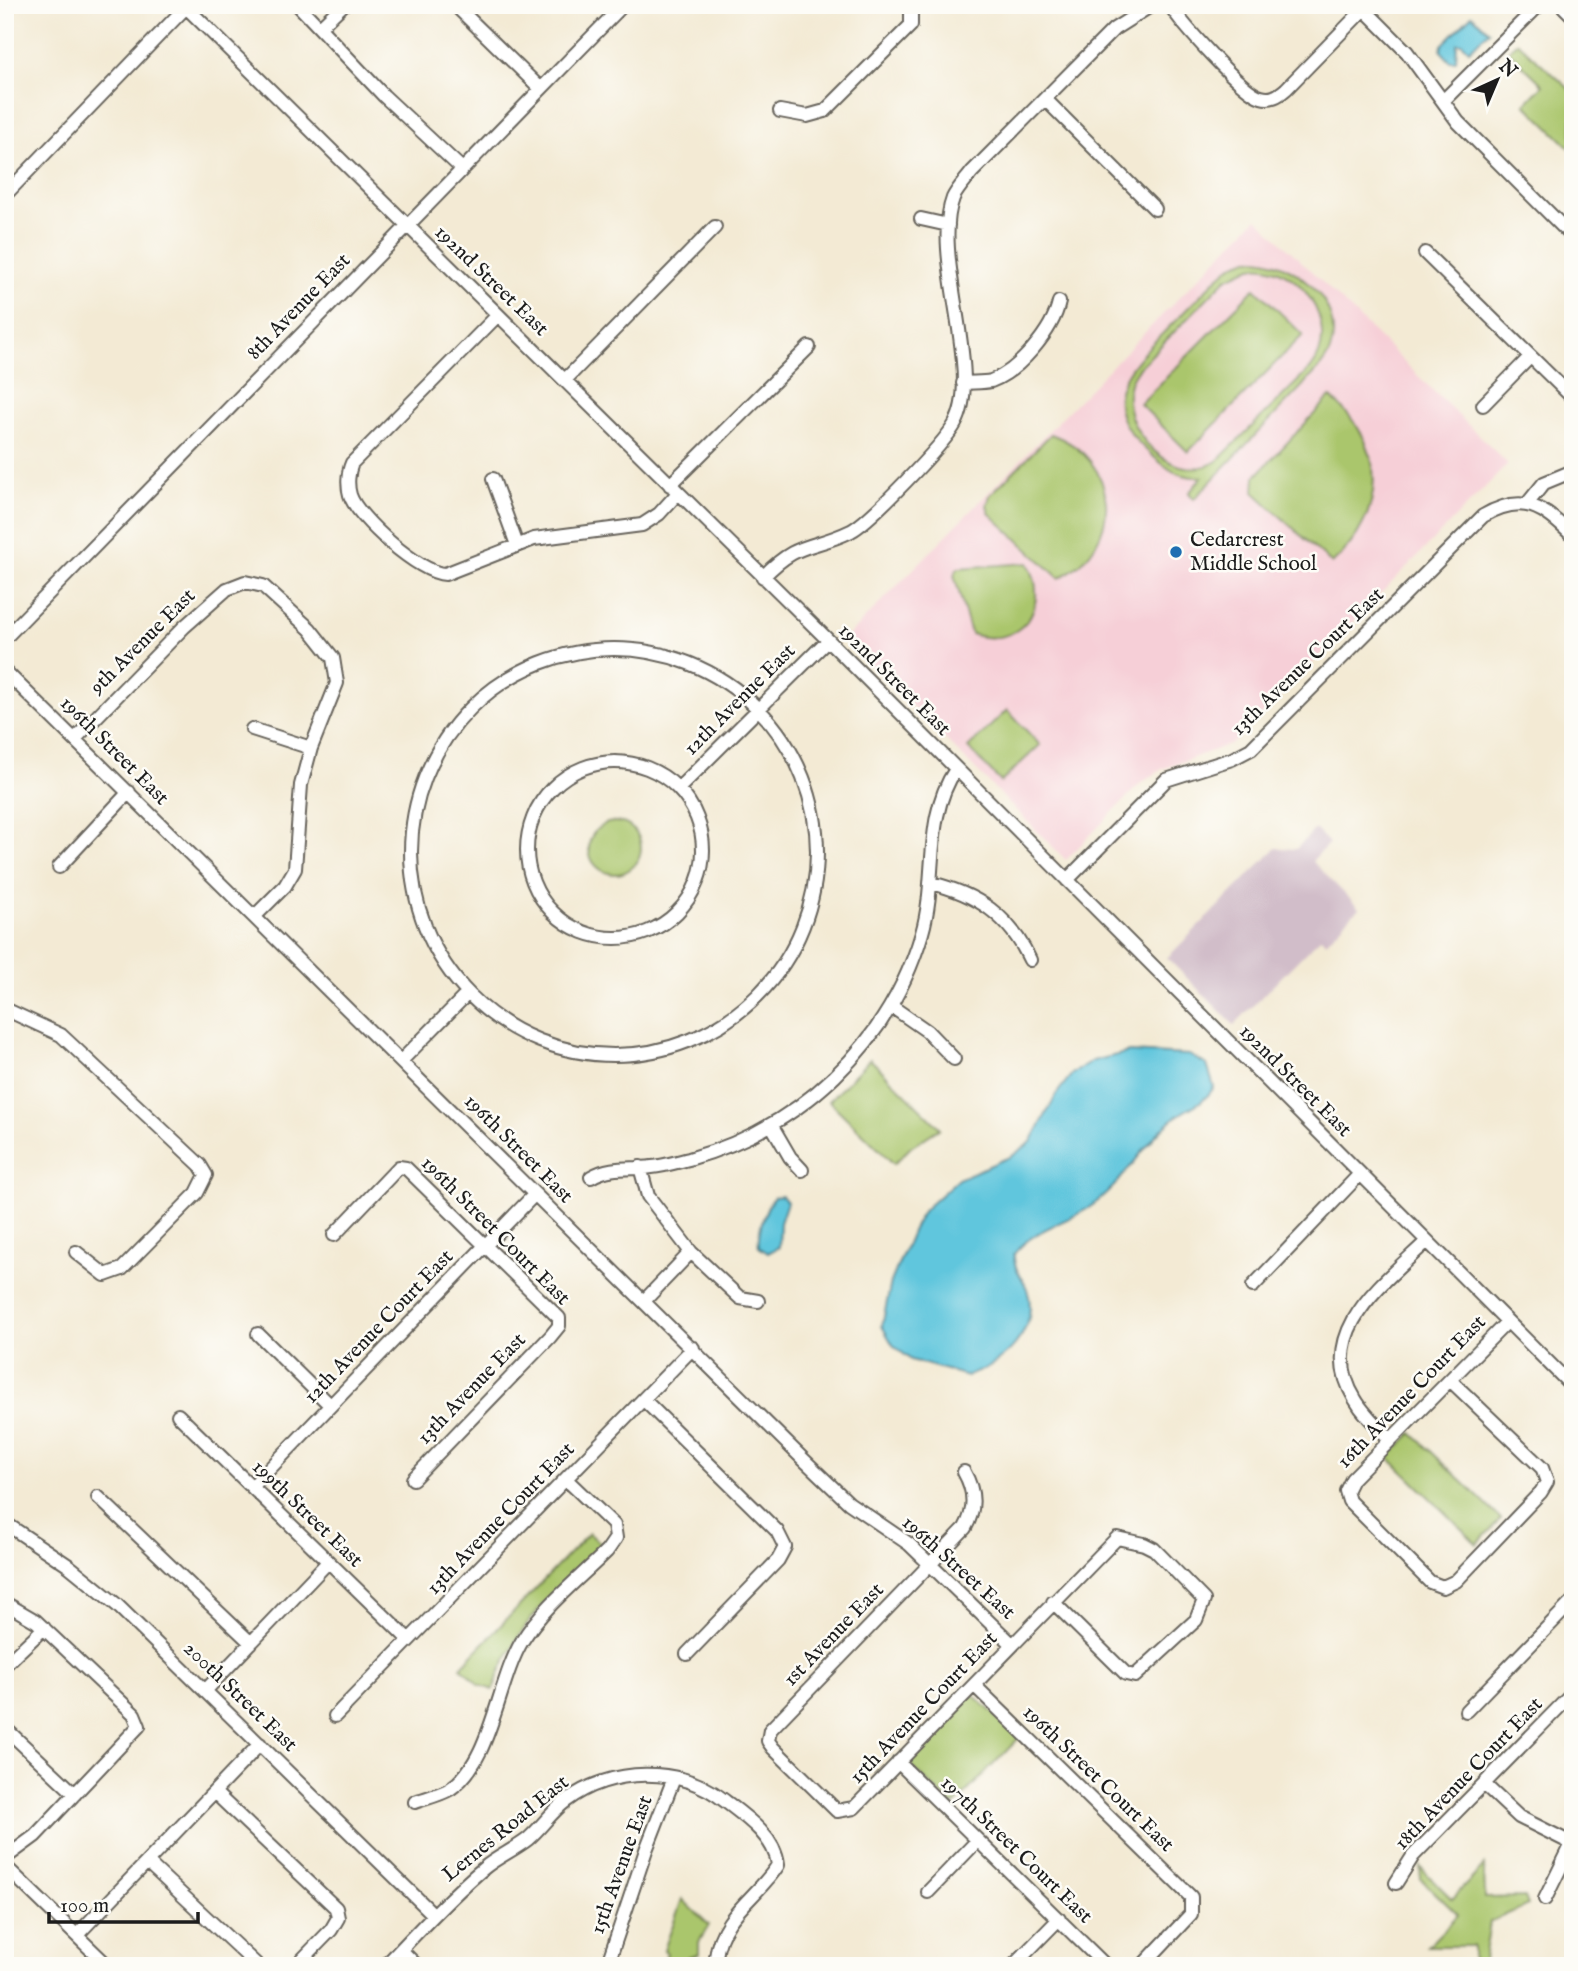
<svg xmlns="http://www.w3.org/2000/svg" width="1578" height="1971" viewBox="0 0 1578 1971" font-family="'IM FELL English',serif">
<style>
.built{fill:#f6cfd7}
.industrial{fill:#d1bdc9}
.green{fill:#aac66c;stroke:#637144;stroke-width:2;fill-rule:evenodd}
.water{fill:#60c6dd;stroke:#3e717c;stroke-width:2}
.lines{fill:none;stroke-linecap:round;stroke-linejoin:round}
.minor-casing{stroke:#67645c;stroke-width:16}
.minor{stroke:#fff;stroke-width:12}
.poi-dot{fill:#1f6fb2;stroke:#fdfcf7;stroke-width:2.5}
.labels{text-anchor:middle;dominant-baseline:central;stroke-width:5;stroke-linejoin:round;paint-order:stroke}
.street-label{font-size:21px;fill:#1c1c1c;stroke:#fdfcf7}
.poi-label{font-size:21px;fill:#1c1c1c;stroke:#fdfcf7;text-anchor:start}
</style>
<rect width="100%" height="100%" fill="#fdfcf7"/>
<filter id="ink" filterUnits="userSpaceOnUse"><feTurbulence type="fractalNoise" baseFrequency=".0143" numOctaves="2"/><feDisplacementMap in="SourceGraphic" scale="14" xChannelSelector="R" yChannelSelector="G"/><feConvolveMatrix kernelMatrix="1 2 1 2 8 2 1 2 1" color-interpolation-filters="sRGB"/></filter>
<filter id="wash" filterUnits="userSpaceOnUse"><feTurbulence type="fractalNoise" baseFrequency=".00686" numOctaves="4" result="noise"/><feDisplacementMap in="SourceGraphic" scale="28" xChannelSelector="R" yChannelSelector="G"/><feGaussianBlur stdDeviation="1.57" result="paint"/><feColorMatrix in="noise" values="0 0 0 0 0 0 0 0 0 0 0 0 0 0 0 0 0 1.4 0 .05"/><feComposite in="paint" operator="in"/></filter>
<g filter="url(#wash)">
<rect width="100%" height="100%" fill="#f3ead4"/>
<path class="built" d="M1257,218L1508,464L1244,733L1231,744L1162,769L1140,784L1066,860L845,639Z"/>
<path class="industrial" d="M1315,829L1329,843L1312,861L1359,908L1326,942L1321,937L1234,1025L1167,958L1276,848L1296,849Z"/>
<path class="green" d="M1517,42L1573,92L1572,150L1525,104L1543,85L1508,51Z
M1248,259C1292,256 1347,304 1330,351C1327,360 1320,367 1314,374L1194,499L1189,493L1202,477C1176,479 1161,464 1143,447C1094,400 1128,368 1164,332C1182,314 1200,296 1217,278L1232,265ZM1251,267C1297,260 1344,326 1311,368L1217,461C1169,491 1104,414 1137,370L1226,279Z
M1255,288L1303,335L1188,452L1140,404Z
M1330,397C1389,445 1387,514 1332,564L1254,492L1255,477Z
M1051,434C1121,459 1125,545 1059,578L990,514L987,506L990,495Z
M1028,563C1052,607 1020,650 971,634L954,575L958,568Z
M1007,710L1040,745L1001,782L968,748Z
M589 848a26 26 0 1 1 52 0a26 26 0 1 1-52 0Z
M870,1059L940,1128L911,1147L894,1164L829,1101Z
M1412,1433L1501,1519L1477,1544L1388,1457Z
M589,1533L601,1544C554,1593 516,1623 493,1690L479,1685L461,1667Z
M972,1694L1020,1737L953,1806L913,1768L910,1760L913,1751Z
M1484,1866L1485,1898L1525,1897L1528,1905L1490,1922L1483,1966H1473V1946H1428L1458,1915L1421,1879L1420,1867L1452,1899Z
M682,1899L709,1925L699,1942V1954L673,1963L665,1959L667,1953L664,1950Z"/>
<path class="water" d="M1472,15L1489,31L1469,50L1462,43H1457L1456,61H1450L1441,51L1442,45Z
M1129,1052L1189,1055L1207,1065L1214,1087C1205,1103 1191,1106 1177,1116C1142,1142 1125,1185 1087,1209C1062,1224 1032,1230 1014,1254C1013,1269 1022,1275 1027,1289C1041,1331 1002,1365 967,1376L911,1360L893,1345L882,1326L891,1282L913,1229L924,1210L958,1179L1012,1156L1031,1142L1058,1092L1072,1074L1093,1061Z
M782,1196L787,1202L780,1223L779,1247L768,1253L759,1247C757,1233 765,1208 774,1197Z"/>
</g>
<g filter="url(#ink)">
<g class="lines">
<defs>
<path id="minor" d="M184,5L828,640L1573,1387
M298,5L384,96L461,168
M455,5L540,88
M1170,5C1182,24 1242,92 1261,97C1271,100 1278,96 1286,89L1364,9
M1360,5L1407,52L1458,122L1573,237
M1562,5L1573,16
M320,27L343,5
M1045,99L1155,209
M1443,101L1539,5
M780,111L807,116L825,111L911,25V5
M5,195L186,7
M921,219L948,225
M1425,253L1573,398
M498,315L352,463C348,472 347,485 350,495C357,518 421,574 445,574L534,539L642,525L659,514L678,493
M565,380L715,227
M963,383C972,382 983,383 991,381C1019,371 1053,330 1059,302
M1483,405L1530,357
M493,479L517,545
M670,485L809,347
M1527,504L1544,483L1573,471
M763,577C798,540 812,550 851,531C870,521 944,444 955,424C984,373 931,256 953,198C957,189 966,180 972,172L1114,29L1152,5
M5,638L623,5
M411 852a203 203 0 1 1 406 0a203 203 0 1 1-406 0Z
M5,671L803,1459L849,1503L909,1544L1012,1644
M252,729L311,748
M75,739L184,627L227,589L245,582L263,586L310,629L333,658L337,683L311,748L301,785L295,869L285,886L255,916
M527 850a88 88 0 1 1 176 0a88 88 0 1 1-176 0Z
M679,788L828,640
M59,867L129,792
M1067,880L1166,780L1232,759L1251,749L1483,516C1523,492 1543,507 1573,536
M931,883C977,894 1010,916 1030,960
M891,1006L927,1031L954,1059
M5,1009L61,1035L200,1165L206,1175L197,1193L122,1269L105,1275L76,1252
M401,1061L468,993
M772,1126L790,1157L802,1170
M640,1167L648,1196L691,1252L740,1298L758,1301
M591,1177C612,1165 630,1170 652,1167C664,1166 677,1162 689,1159C800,1128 889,1045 922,933C938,878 923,818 956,769
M334,1235L399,1167L406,1168L559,1318V1326L550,1337L413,1479
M1253,1286L1360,1174
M644,1301L691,1252
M258,1334L330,1405
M1450,1380L1542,1468L1547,1482L1541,1492L1456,1581L1443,1587L1430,1582L1349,1501L1346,1491L1352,1479L1507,1322
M644,1400L777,1531L785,1547L778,1560L687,1654
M178,1415L409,1640
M1391,1440C1378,1427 1364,1415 1355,1399C1314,1332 1385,1282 1427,1241
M964,1472C975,1491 976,1509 965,1528L770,1730L768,1741L773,1748L837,1811L854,1808L1117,1538L1144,1544L1154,1549L1204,1600L1196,1620L1135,1676L1126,1674L1053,1602
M252,1487L535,1194
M98,1497L251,1643
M5,1523L69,1566L117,1605L434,1915
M5,1603L36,1621L134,1714L139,1726L35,1836L5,1858
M5,1665L44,1628
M974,1685L1191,1897V1914L1142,1966
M205,1691L328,1562
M1466,1711L1573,1601
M335,1716L693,1348
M5,1728L75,1794
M898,1762L1106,1966
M1484,1784L1519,1817L1573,1844
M214,1792L336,1908L338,1918L331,1930L296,1966
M415,1802C426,1798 440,1795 450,1789C492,1761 497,1683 522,1641C543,1607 579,1579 607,1551L616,1538L614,1525L567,1480
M147,1862L258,1966
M5,1866L108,1966
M1396,1883L1413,1856L1573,1693
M928,1892L977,1841
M1545,1899L1572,1844
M77,1935L260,1744
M401,1950L417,1966
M5,1963L7,1966
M385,1966C417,1933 448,1898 484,1868C497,1857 514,1850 528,1839C542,1827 551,1812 566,1801C611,1767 680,1765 725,1801C746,1817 775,1837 778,1865C758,1897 721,1915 716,1957L722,1966
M607,1966L646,1850L674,1778
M1013,1966L1059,1919"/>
</defs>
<use href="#minor" class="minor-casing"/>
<use href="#minor" class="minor"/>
</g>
</g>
<circle class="poi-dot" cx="1176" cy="552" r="7"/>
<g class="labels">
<g class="street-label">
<text transform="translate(491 281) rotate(44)">192nd Street East</text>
<text transform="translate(299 307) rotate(-46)">8th Avenue East</text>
<text transform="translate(143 642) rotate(-45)">9th Avenue East</text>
<text transform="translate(1308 662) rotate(-44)">13th Avenue Court East</text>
<text transform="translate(894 680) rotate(45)">192nd Street East</text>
<text transform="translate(740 700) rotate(-45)">12th Avenue East</text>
<text transform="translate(114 751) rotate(45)">196th Street East</text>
<text transform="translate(1295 1081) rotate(45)">192nd Street East</text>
<text transform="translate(518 1149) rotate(45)">196th Street East</text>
<text transform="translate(495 1231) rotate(45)">196th Street Court East</text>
<text transform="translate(379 1327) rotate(-46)">12th Avenue Court East</text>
<text transform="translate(472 1389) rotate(-46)">13th Avenue East</text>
<text transform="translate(1412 1392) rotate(-46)">16th Avenue Court East</text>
<text transform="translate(307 1514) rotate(44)">199th Street East</text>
<text transform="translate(501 1519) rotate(-46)">13th Avenue Court East</text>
<text transform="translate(958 1568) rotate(42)">196th Street East</text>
<text transform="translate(834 1635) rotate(-46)">1st Avenue East</text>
<text transform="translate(240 1697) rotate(44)">200th Street East</text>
<text transform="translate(924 1708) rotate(-46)">15th Avenue Court East</text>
<text transform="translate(1469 1774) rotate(-46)">18th Avenue Court East</text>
<text transform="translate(1098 1779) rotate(44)">196th Street Court East</text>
<text transform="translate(506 1829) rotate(-39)">Lernes Road East</text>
<text transform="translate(1016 1850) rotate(44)">197th Street Court East</text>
<text transform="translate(622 1865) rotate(-70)">15th Avenue East</text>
</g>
<g class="poi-label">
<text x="1190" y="540">Cedarcrest<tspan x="1190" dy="24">Middle School</tspan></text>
</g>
</g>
<rect width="1578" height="1971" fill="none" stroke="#fdfcf7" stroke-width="28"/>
<g transform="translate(1497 80) rotate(44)" stroke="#fdfcf7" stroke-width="5" paint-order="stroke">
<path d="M0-5L12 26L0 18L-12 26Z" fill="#1c1c1c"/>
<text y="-10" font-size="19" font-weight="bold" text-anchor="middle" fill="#1c1c1c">N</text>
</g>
<path d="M49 1912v10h149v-10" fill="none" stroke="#1c1c1c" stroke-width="3.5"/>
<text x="60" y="1912" font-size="21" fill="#1c1c1c" stroke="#fdfcf7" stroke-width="5" paint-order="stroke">100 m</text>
</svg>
